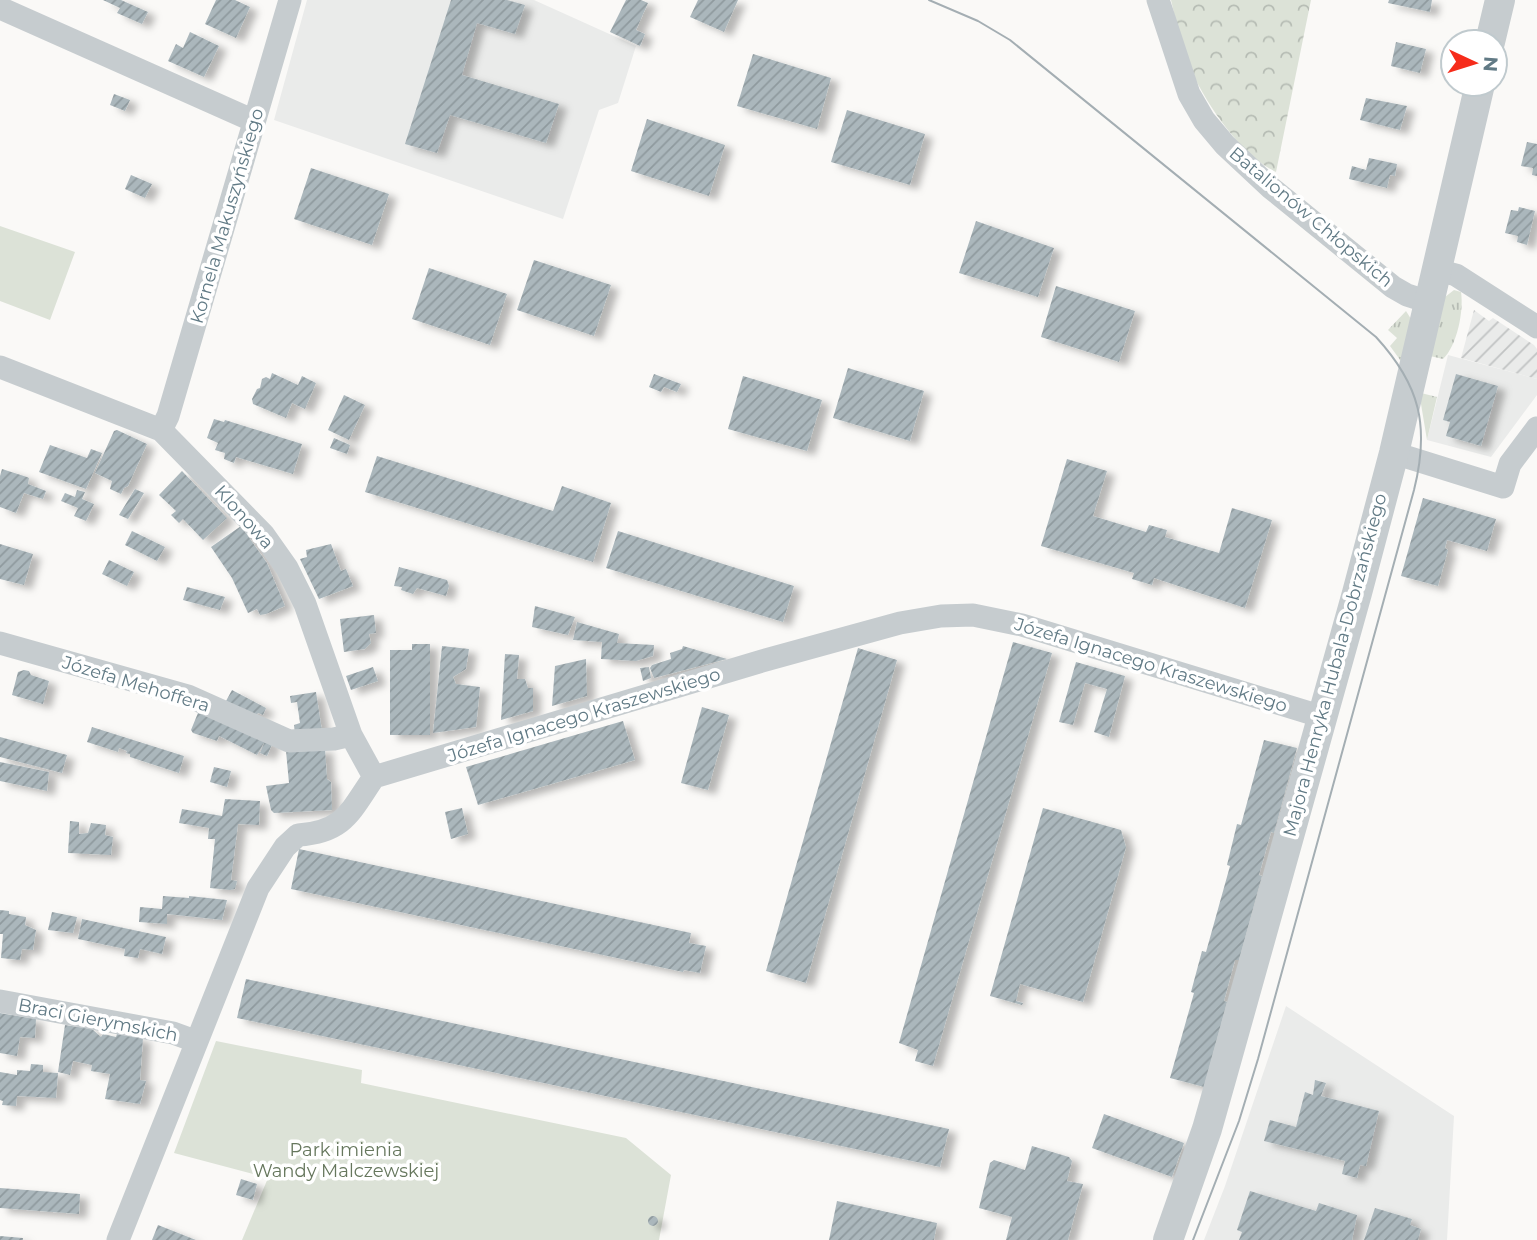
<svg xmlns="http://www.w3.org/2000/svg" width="1537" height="1240" viewBox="0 0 1537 1240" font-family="Montserrat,sans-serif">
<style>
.built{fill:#eaebea}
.industrial{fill:url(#industrial-furrows)}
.grass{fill:url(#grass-tufts)}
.forest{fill:url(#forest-crowns)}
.park{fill:#dce2d7}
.building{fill:url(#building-hatch);filter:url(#shadow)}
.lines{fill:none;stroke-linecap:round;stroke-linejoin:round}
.minor{stroke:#c6cccf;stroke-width:23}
.tertiary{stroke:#c6cccf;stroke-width:30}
.tram{stroke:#a4aeb3;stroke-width:2}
.labels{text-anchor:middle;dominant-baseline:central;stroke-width:7;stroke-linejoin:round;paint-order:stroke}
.street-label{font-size:18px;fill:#617a85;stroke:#fff}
.park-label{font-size:18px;fill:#66775d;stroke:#fff}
</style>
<defs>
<pattern id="industrial-furrows" width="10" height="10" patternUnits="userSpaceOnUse" patternTransform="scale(1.75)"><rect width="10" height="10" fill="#eaebea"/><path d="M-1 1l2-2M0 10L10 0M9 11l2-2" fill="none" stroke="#c1c3c3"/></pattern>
<pattern id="grass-tufts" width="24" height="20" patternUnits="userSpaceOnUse" patternTransform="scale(1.75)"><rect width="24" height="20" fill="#dce2d7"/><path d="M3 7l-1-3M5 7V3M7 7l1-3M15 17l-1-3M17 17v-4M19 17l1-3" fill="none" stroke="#b6bcb4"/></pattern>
<pattern id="forest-crowns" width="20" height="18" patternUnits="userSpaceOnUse" patternTransform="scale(1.75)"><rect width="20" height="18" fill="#dce2d7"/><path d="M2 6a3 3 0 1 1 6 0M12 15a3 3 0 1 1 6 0" fill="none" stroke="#b6bcb4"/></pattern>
<pattern id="building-hatch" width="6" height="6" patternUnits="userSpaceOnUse" patternTransform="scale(1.75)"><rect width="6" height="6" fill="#abb7bc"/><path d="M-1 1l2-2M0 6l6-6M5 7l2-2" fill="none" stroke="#8f9a9e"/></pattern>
<filter id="shadow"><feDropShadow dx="8" dy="4.5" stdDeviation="3.5" flood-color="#0004"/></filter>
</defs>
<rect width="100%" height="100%" fill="#faf9f7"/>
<path class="built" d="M307,0H534L636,46L618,103L599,110L563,219L274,120Z
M1448,355L1537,379V395L1491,457L1427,440Z
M1286,1006L1454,1116L1447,1240H1204L1225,1186Z"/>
<path class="industrial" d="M1474,310L1489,321L1493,318L1534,345L1537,349V379L1461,358Z"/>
<path class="grass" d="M1454,290L1461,292C1464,311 1457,346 1443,359L1430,356L1445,297Z
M1406,311L1411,319L1403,364L1390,346L1397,338L1388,330Z
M1421,393L1437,397L1427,440L1420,398Z"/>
<path class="forest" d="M1171,0H1311L1276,172C1240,155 1203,100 1188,63C1180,44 1176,21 1171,0Z"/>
<path class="park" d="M0,226L75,252L50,320L0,301Z
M216,1041L362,1070L361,1083L626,1138L671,1175L659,1240H242L268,1178L174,1153Z"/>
<path class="building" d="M103,0H121L148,12L142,24L117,13L120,8Z
M216,0H235L250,7L236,38L205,24Z
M451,0H507L525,5L515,34L477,23L462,75L559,104L546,143L450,115L437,153L405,144Z
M626,0H641L648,3L636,30L645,34L640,46L610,32Z
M698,0H738L724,32L690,17Z
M1389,0H1432L1430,12L1388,3Z
M190,32L219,46L204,77L168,61L176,44L183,48Z
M1396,42L1426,49L1420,73L1391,66Z
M753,54L831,78L817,129L737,106Z
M114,94L130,100L125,111L110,105Z
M1366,98L1407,106L1400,130L1360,120Z
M847,110L925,134L910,185L831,162Z
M647,119L725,145L709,196L631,171Z
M1527,142L1537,144V176L1532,175L1533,168L1521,166Z
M1369,158L1397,164L1395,176L1390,175L1387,188L1349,179L1352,166L1366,170Z
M311,168L389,194L372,245L294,219Z
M131,175L152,184L145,198L125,189Z
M1519,207L1535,211L1527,245L1517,242L1518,236L1505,233L1511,210L1518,211Z
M976,221L1054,248L1038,297L959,273Z
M534,260L611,285L594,336L517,310Z
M429,268L507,294L490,345L412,319Z
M1056,286L1135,311L1119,362L1041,337Z
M848,368L924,391L910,441L833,418Z
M272,373L298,385L302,376L316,383L305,409L292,403L286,418L253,404L252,399L257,389L260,388L262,379L266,377L270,379Z
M654,374L681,384L677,392L664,387L661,392L649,387Z
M1456,374L1498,386L1481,446L1446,436L1450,422L1443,420Z
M743,376L822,400L807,451L728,429Z
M344,395L365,405L349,440L328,430Z
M214,419L224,422L225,420L302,444L293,474L236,457L234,463L224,459L225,453L215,450L218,443L207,438Z
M117,430L147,444L128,486L124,488L121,494L110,489L112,481L95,473L114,431Z
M334,438L350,445L347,454L330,448Z
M50,445L87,458L91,449L102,453L86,489L39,472Z
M377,456L553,511L562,486L611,503L593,562L365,492Z
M1067,459L1107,471L1093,516L1146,532L1149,525L1167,530L1165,537L1219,553L1232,508L1272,520L1245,608L1154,578L1152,585L1132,579L1134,573L1041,546Z
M2,469L27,477L29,478L28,484L46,491L43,499L24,493L16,513L0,507V476Z
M182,471L227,518L203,540L183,519L179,523L171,515L176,511L159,495Z
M135,489L144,493L128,519L119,515Z
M77,490L85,492L82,499L94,504L86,521L74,516L78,508L61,501L65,493L75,497Z
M1423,498L1496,519L1487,551L1447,540L1445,548L1448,550L1438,586L1401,576Z
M241,526L267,563L285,606L266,614L260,615L257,609L248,613L232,578L211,547Z
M132,531L165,547L157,561L125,545Z
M618,531L794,586L783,622L606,568Z
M0,544L33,554L24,585L0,579Z
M331,544L341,571L346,569L353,586L319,599L300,559L307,557L306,550Z
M109,560L134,572L127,586L102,574Z
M399,567L447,580L449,586L446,596L417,588L413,594L401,590L402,587L394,586Z
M187,587L225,597L220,610L183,600Z
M535,606L575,617L568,635L532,627Z
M374,615L376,633L369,634L371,643L365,649L344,652L340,619Z
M577,622L619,634L617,643L654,645L653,656L636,661L601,659L602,642L573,640Z
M1013,642L1052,653L933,1066L915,1061L918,1050L899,1043Z
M412,644H430V735H390V650H412Z
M442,646L469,649L466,669L453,677L456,684L480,687L476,727L433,733Z
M683,646L727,659L654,678L650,668L652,665L671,659L670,653L682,649Z
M858,648L897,660L806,983L766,971Z
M505,654L519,655L517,679H525L528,688H533V711L501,720Z
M586,659L587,696L552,706L555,666Z
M1076,662L1125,676L1109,737L1094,732L1107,689L1085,683L1073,725L1059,722Z
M373,667L378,681L351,690L346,676Z
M649,667L651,678L643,681L640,668Z
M24,670L29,671L31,675L49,681L43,704L12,695L18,672Z
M232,690L266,708L263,715L258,713L255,717L226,701Z
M316,692L322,731L295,735L294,725L300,723L297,702L291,703L290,696Z
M702,707L729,715L708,790L681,783Z
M200,708L273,742L267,756L260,753L265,741L257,755L219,736L217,741L193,733L191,730Z
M623,721L635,760L478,805L466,767Z
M92,727L184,756L179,773L130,757V754L126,753L127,751L119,748L118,752L87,742Z
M0,737L67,755L62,773L0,757Z
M1264,740L1297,748L1274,833L1271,832L1259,875L1262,876L1239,960H1235L1224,1001L1227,1002L1204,1087L1170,1078L1194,993L1191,992L1202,951L1206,952L1230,866L1227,865L1237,824L1241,825Z
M325,748L327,779L331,782L332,810L274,813L271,810L266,786L289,783L286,751Z
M0,762L49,772L47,791L0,781Z
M214,767L231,771L227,787L210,782Z
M225,799L260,801L259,825L238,824L231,880L237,881L235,889L230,890L210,888L215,839H208L209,828L179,823L182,809L222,816Z
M462,808L468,834L451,839L445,812Z
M1043,808L1121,830L1126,847L1083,1002L1020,984L1016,1001L1023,1003L1022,1005L990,996Z
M70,821L79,822V834L88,833L91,823L106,825L105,835L113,837L111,855L68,853Z
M299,849L691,933L689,943L706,946L700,973L684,970L683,972L291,889Z
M163,896L189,898V896L227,900L222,920L167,914V924L139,922L140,907L162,909Z
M0,910L9,911V914L26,917L25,925L36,930L33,950L22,949L20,960L1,958L3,934H0Z
M52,912L77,917L73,933L48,930Z
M82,919L166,937L162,954L140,949L138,958L124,956L125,949L78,939Z
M246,979L949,1129L940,1167L237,1018Z
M0,1013L36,1019L35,1038L20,1037L17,1056L0,1053Z
M65,1025L92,1029L101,1037L103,1034L116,1037L117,1034L143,1038L140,1080L146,1081L140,1104L105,1099L110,1074L91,1071L92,1065L73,1061L70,1075L58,1072Z
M31,1064L43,1065V1072L58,1073L56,1098L17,1096L16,1106L2,1105L3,1101L0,1100V1072L17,1075V1070L30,1071Z
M1315,1080L1326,1083L1321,1096L1379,1111L1366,1166L1360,1165L1357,1178L1342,1174L1345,1161L1264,1141L1270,1120L1296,1127L1305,1092L1313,1095Z
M1104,1114L1184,1143L1172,1177L1092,1148Z
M1032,1146L1069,1157L1072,1161L1067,1181L1083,1184L1068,1240H1006L1012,1217L979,1208L990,1163L994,1160L1025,1170Z
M241,1179L257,1184L253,1200L236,1195Z
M0,1188L80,1194L79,1214L0,1208Z
M1250,1191L1316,1211L1319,1203L1357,1215L1352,1240H1239L1242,1232L1237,1230Z
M837,1201L937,1223L934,1240H829Z
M1375,1208L1412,1219L1410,1225L1421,1229L1418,1240H1364Z
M648 1221a5 5 0 1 1 10 0a5 5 0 1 1-10 0Z
M158,1225L196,1240H152Z
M0,1236L23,1238V1240H0Z"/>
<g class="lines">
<path class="minor" d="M1158,0L1189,94L1204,120L1225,145L1271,188L1393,287L1407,295L1429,302
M0,8L254,121
M1437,270L1456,275L1537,327
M0,367L161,430L263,534L287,568L305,604L351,735L374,777
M161,430L168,416L290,0
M1394,453L1503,487L1510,464L1537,428
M0,643L188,696L289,741L334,739L351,735
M0,1001L173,1033L195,1041
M118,1240L258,888L285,847L298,835C344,832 350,812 374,777L762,661L900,623L941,616L973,615L1022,625L1323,717"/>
<path class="tertiary" d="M1490,42L1500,0
M1168,1240L1207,1129L1222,1076L1357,593L1394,453L1480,84"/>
<path class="tram" d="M929,0L978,21L1010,40L1376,337C1420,385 1430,426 1414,490L1258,1059L1239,1121L1193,1240"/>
</g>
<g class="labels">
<g class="street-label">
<text transform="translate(227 216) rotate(-74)">Kornela Makuszyńskiego</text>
<text transform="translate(1311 217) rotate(40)">Batalionów Chłopskich</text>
<text transform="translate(244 517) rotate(48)">Klonowa</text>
<text transform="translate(1151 665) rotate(17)">Józefa Ignacego Kraszewskiego</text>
<text transform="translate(1335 665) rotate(-75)">Majora Henryka Hubala-Dobrzańskiego</text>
<text transform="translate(136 684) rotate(17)">Józefa Mehoffera</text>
<text transform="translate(584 715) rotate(-17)">Józefa Ignacego Kraszewskiego</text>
<text transform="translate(98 1020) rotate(11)">Braci Gierymskich</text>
</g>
<g class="park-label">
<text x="346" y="1150">Park imienia<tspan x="346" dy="21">Wandy Malczewskiej</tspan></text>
</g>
</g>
<g transform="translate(1474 63) rotate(94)"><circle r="33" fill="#ffffff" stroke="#c0cace" stroke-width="2"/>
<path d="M0-5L12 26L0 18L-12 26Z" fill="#f62c1b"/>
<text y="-10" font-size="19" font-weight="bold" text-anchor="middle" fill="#617a85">N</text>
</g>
</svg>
